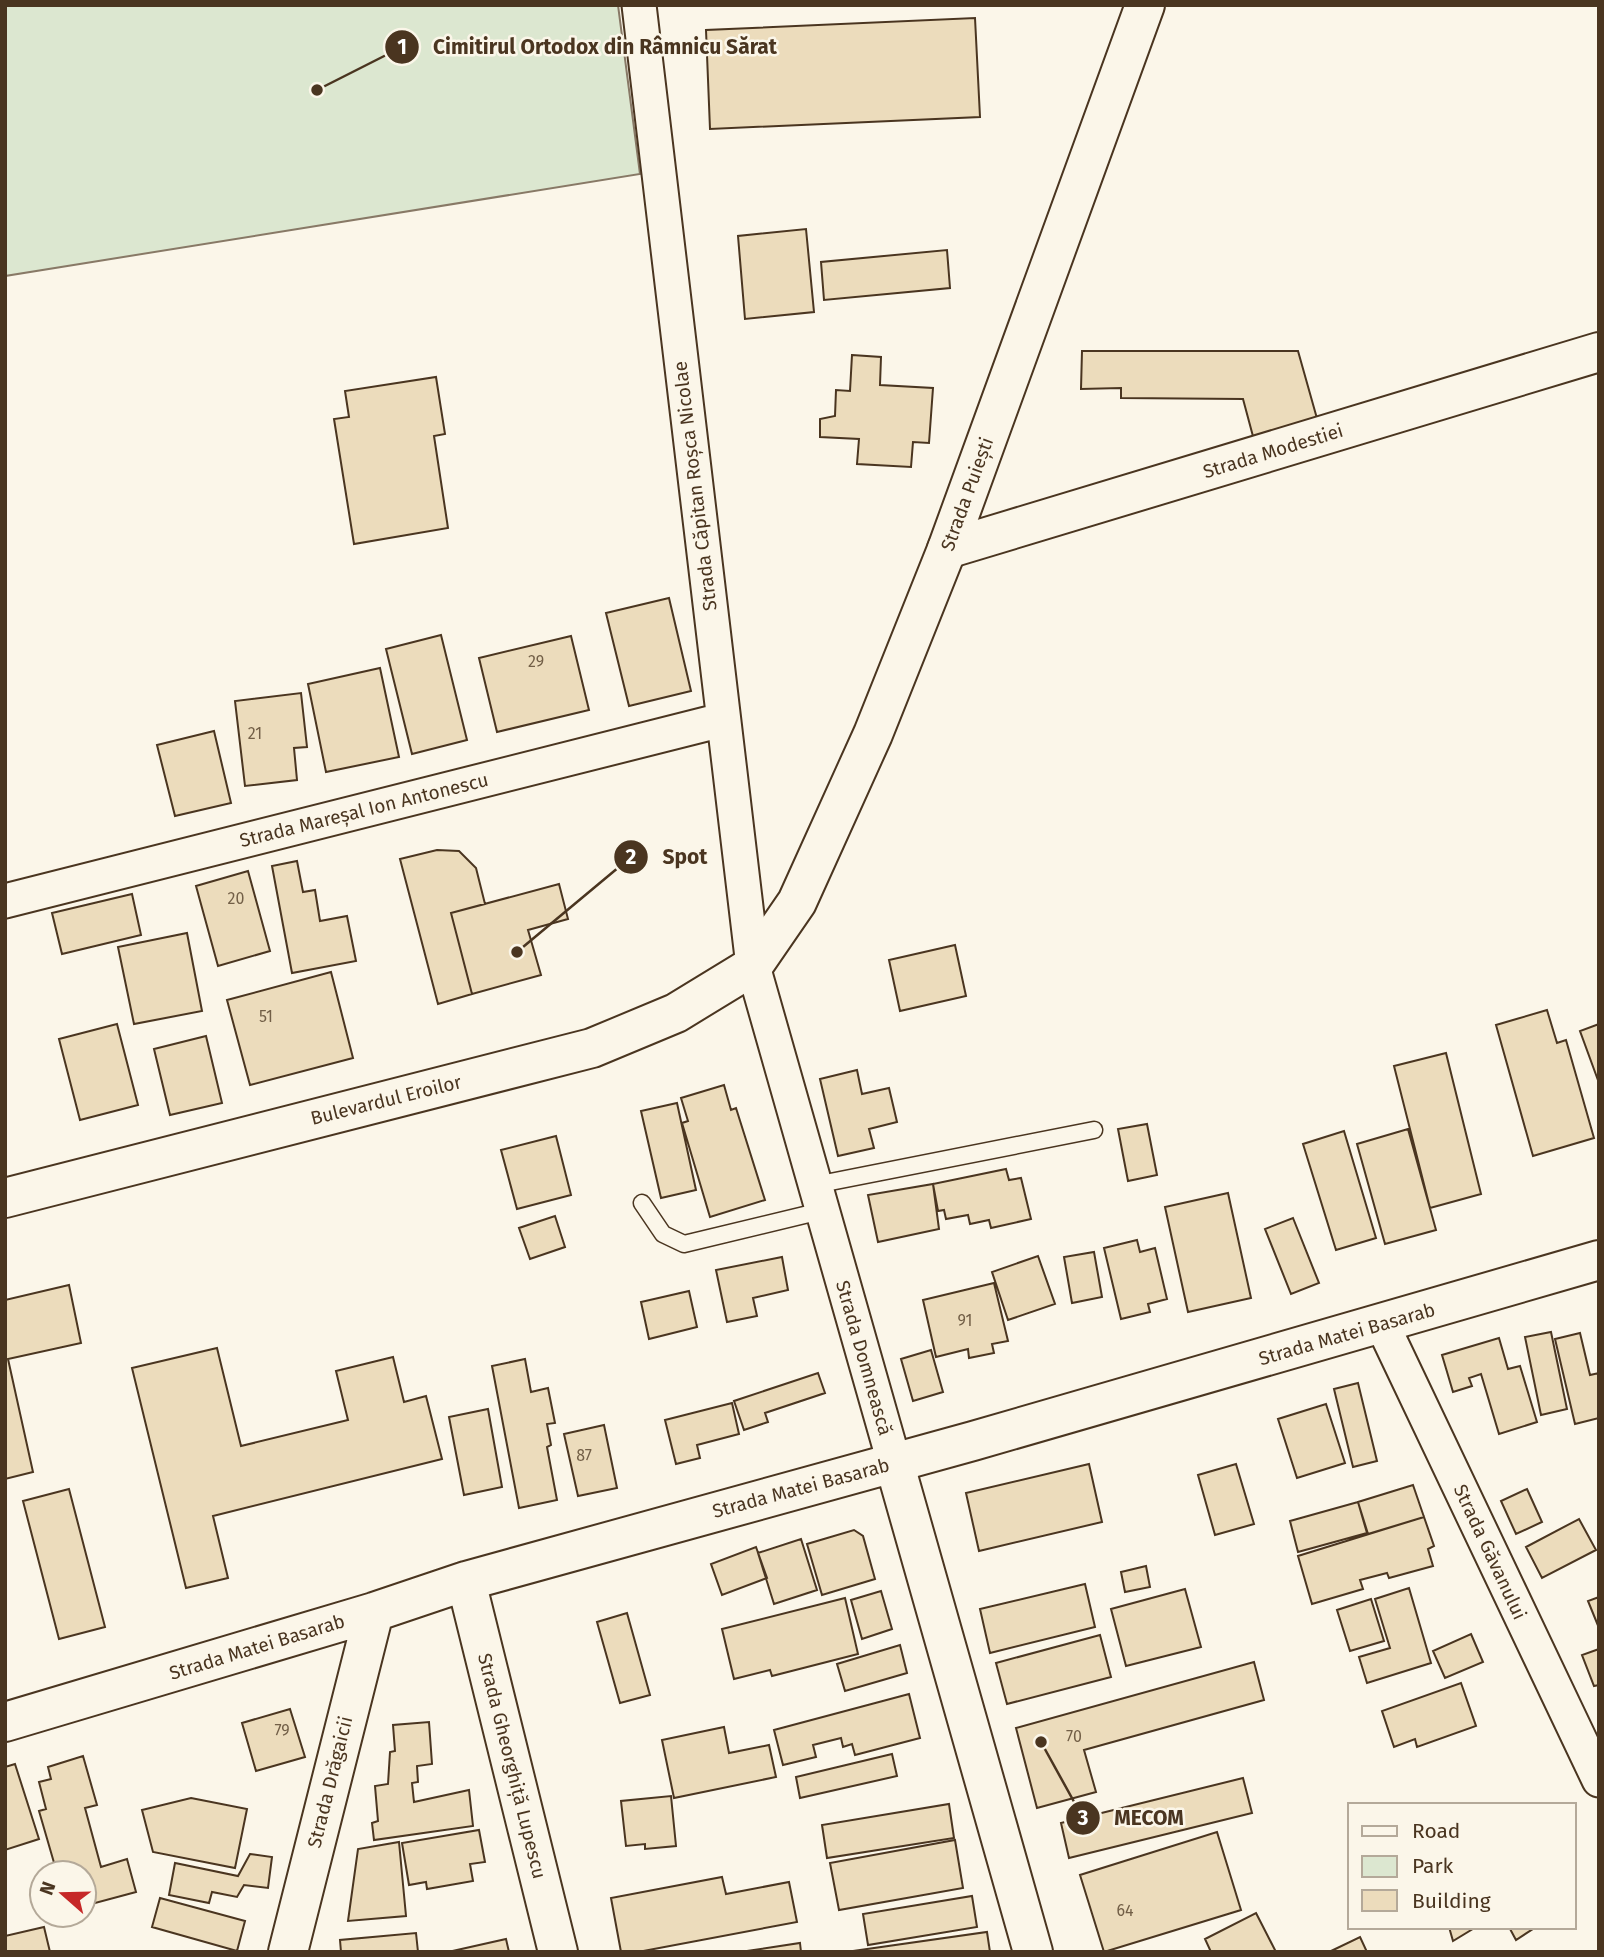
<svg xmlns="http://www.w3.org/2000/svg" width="1604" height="1957" viewBox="0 0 1604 1957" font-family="'Fira Sans',sans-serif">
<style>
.green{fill:#dce7d0;stroke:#887966;stroke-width:2}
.building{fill:#ecdcbc;stroke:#4a3520;stroke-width:2}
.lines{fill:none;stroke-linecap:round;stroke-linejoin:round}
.lane-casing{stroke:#4a3520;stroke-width:19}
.street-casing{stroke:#4a3520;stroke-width:37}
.secondary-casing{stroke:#4a3520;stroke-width:42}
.primary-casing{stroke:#4a3520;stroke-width:42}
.lane{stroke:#fbf6e9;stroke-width:16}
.street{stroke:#fbf6e9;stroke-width:33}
.secondary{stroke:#fbf6e9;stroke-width:38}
.primary{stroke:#fbf6e9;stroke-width:38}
.labels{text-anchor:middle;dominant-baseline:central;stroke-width:5;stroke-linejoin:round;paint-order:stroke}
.number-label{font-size:16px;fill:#725f47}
.street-label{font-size:19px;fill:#4a3520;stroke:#fbf6e9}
.leader{fill:none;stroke:#4a3520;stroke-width:2.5}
.callout-dot{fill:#4a3520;stroke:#fbf6e9;stroke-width:2.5}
.mark-label{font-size:21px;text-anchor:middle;font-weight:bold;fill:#fff}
.callout-label{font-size:21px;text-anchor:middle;font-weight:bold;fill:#4a3520;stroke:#fbf6e9;stroke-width:5;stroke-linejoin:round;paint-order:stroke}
</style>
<rect width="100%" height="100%" fill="#fbf6e9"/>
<path class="green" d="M5,5H618L640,174L5,276Z"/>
<path class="building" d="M975,18L980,117L710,129L706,30Z
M806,229L814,312L745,319L738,236Z
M947,250L950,288L824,300L821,262Z
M1082,351H1298L1318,422L1254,440L1243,399L1121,398V388L1081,389Z
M852,355L881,357L880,385L933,388L929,443L913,442L911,467L857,464L859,439L820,437V419L835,416L836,390L850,391Z
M436,377L445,434L434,436L448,528L354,544L334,419L349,417L345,391Z
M669,598L691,691L629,706L606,613Z
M441,635L467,740L412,754L386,649Z
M571,636L589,710L497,732L479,658Z
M380,668L399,757L326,772L308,684Z
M301,693L307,747L294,748L297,780L245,786L235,701Z
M214,731L231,803L175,816L157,745Z
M437,850L459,851L476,868L485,904L451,913L472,994L438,1004L400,859Z
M297,861L303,892L315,890L320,921L347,916L356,961L292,973L272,866Z
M248,871L270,951L218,966L196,886Z
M559,884L568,919L528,930L541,975L472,994L451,913Z
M132,894L141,935L62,954L52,913Z
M187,933L202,1011L134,1024L118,947Z
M955,945L966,996L900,1011L889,960Z
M331,972L353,1058L250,1085L227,1000Z
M1547,1010L1557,1043L1566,1040L1594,1138L1533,1156L1496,1025Z
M117,1024L138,1105L80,1120L59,1039Z
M1599,1024V1083L1580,1031Z
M206,1036L222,1103L170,1115L154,1049Z
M1446,1053L1481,1194L1430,1208L1394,1066Z
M857,1070L862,1094L889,1088L897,1122L869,1129L874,1148L838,1156L820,1079Z
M724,1085L731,1110L736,1108L765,1200L710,1217L682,1123L688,1121L681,1098Z
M677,1103L696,1190L661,1198L641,1111Z
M1147,1124L1157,1175L1128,1181L1118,1129Z
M1408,1129L1436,1230L1385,1244L1357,1144Z
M1344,1131L1376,1238L1336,1250L1303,1144Z
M556,1136L571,1195L517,1209L501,1150Z
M1006,1169L1009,1180L1021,1178L1031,1219L991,1228L989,1220L970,1224L968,1215L946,1219L944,1210L938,1211L933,1184Z
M933,1184L939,1229L878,1242L868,1195Z
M1228,1193L1251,1298L1188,1312L1165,1207Z
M555,1216L565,1247L530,1259L519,1228Z
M1293,1218L1319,1283L1291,1294L1265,1229Z
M1137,1240L1140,1252L1155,1248L1167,1299L1148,1304L1150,1312L1121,1319L1104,1248Z
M1094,1252L1102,1297L1072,1303L1064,1257Z
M1038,1256L1055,1304L1008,1320L992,1272Z
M782,1257L788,1290L753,1298L757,1316L727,1322L716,1270Z
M994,1283L1008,1341L992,1344L994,1353L969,1358L968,1349L936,1357L923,1300Z
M69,1285L81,1343L8,1359L33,1472L5,1479V1300Z
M689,1291L697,1327L649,1339L641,1302Z
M1551,1332L1567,1409L1541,1415L1525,1337Z
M1580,1333L1590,1375L1599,1373V1418L1575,1424L1555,1339Z
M1499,1338L1508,1369L1520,1366L1537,1422L1499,1434L1481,1374L1469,1378L1472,1386L1453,1392L1442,1355Z
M217,1348L241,1446L348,1420L336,1371L393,1357L404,1402L426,1396L442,1459L213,1516L228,1578L186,1588L132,1368Z
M931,1350L943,1392L913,1401L901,1359Z
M525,1359L531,1392L548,1388L555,1423L547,1424L551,1445L547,1447L557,1500L519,1508L492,1366Z
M818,1373L825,1393L765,1413L768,1422L744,1430L734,1401Z
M1358,1383L1377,1461L1353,1467L1334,1389Z
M732,1403L739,1434L697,1445L700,1458L676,1464L665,1420Z
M1326,1404L1345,1463L1297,1478L1278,1419Z
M488,1409L502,1487L464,1495L449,1417Z
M604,1425L617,1488L578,1496L564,1434Z
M1089,1464L1102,1522L979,1551L966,1493Z
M1236,1464L1254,1524L1215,1535L1198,1475Z
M1413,1485L1424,1517L1368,1534L1358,1502Z
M69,1489L105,1627L59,1639L23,1501Z
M1527,1489L1542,1522L1516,1534L1501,1501Z
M1358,1502L1367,1533L1298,1552L1290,1521Z
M1424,1517L1434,1546L1428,1549L1433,1566L1389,1578L1387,1573L1360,1580L1363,1589L1312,1604L1298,1556Z
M1579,1519L1596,1550L1542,1578L1526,1547Z
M854,1530L863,1536L875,1579L822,1595L807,1544Z
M801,1539L817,1590L774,1604L758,1553Z
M756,1547L767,1578L722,1595L711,1564Z
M1146,1566L1150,1587L1125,1592L1121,1572Z
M1085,1584L1095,1627L990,1653L980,1609Z
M1409,1588L1431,1663L1367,1683L1359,1657L1390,1648L1375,1599Z
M1185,1589L1201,1647L1126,1666L1111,1609Z
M881,1591L892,1629L862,1639L851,1600Z
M1599,1597V1628L1588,1601Z
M845,1598L858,1654L772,1676L770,1670L734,1679L722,1629Z
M1371,1599L1384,1641L1350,1651L1337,1610Z
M627,1613L650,1695L620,1703L597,1622Z
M1471,1634L1483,1662L1445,1678L1433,1651Z
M1100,1635L1111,1677L1007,1704L996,1663Z
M900,1645L907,1673L845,1691L837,1664Z
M1599,1649V1685L1594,1686L1582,1655Z
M1254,1662L1264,1700L1084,1750L1096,1792L1037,1808L1016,1728Z
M1461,1683L1476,1726L1417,1747L1415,1739L1394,1747L1382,1711Z
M909,1694L920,1738L855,1755L852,1744L843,1747L841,1738L813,1745L816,1757L783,1765L774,1730Z
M290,1709L305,1757L256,1771L242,1723Z
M429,1722L432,1764L417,1766L418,1782L412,1783L414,1802L469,1790L473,1826L374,1840L372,1823L378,1821L375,1786L388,1784L390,1752L395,1751L393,1725Z
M724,1727L729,1753L769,1745L776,1777L674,1798L662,1740Z
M892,1754L897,1776L800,1798L796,1777Z
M83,1756L97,1805L85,1808L101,1867L127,1859L136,1892L84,1906V1873H57L39,1811L46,1809L39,1782L51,1779L48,1767Z
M15,1764L39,1839L5,1850V1767Z
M1243,1778L1252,1813L1069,1858L1061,1823Z
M671,1796L676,1846L645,1849V1844L626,1846L621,1801Z
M191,1798L247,1809L235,1868L153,1852L142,1810Z
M949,1804L954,1838L827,1858L822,1825Z
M479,1830L485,1862L470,1864L473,1881L427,1889L426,1882L409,1885L402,1843Z
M1217,1832L1241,1910L1104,1952L1080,1875Z
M955,1840L963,1888L839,1910L830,1863Z
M399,1842L406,1916L348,1921L358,1849Z
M250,1854L272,1857L268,1888L244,1885L237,1897L212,1892L209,1903L169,1895L175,1863L238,1876Z
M722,1877L726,1894L789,1882L797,1922L638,1952H621L611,1898Z
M972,1896L977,1927L868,1945L863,1914Z
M160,1898L245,1921L237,1951L152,1927Z
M1256,1913L1276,1952H1211L1205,1939Z
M44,1927L50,1952H5V1936Z
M1449,1927H1476L1453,1941Z
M1509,1927H1536L1516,1940Z
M987,1932L990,1952H846Z
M416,1933L418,1952H341L340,1940Z
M1360,1937L1367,1952H1329Z
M506,1939L509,1952H448Z
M800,1943L801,1952H740Z"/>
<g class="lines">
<defs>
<path id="lane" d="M815,1185L1094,1130
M642,1203L663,1234L684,1244L821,1211"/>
<path id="street" d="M639,5L753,966L894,1462
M5,901L722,720
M1382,1324L1599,1780"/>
<path id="secondary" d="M947,549L1599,352
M894,1462L1033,1952
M466,1581L558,1952
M5,1722L374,1612L466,1581L973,1441L1599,1260
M288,1952L374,1612"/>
<path id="primary" d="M5,1198L592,1048L676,1013L753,966L797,902L873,734L947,549L1145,5"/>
</defs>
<use href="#lane" class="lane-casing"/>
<use href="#street" class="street-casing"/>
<use href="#secondary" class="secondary-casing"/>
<use href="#primary" class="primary-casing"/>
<use href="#lane" class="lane"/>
<use href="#street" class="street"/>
<use href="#secondary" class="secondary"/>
<use href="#primary" class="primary"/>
</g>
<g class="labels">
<g class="number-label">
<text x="536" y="661">29</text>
<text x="255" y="733">21</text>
<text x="236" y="898">20</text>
<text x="266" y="1016">51</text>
<text x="965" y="1320">91</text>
<text x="584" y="1455">87</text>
<text x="282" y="1730">79</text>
<text x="1074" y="1736">70</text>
<text x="1125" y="1910">64</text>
</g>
<g class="street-label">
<text transform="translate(1273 451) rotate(-17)">Strada Modestiei</text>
<text transform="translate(695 486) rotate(-97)">Strada Căpitan Roșca Nicolae</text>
<text transform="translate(967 494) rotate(-70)">Strada Puiești</text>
<text transform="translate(364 810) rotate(-14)">Strada Mareșal Ion Antonescu</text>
<text transform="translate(386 1100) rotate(-14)">Bulevardul Eroilor</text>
<text transform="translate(1347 1334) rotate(-16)">Strada Matei Basarab</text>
<text transform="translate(864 1358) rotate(74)">Strada Domnească</text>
<text transform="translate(801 1488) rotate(-15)">Strada Matei Basarab</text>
<text transform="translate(1490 1552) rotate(65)">Strada Găvanului</text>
<text transform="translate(257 1647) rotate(-17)">Strada Matei Basarab</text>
<text transform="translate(512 1766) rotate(76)">Strada Gheorghiță Lupescu</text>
<text transform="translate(330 1782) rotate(-76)">Strada Drăgaicii</text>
</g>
</g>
<path class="leader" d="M317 90L402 47M517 952L631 857M1041 1742L1083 1818"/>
<g class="callout-dot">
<circle cx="317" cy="90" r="7"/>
<circle cx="517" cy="952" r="7"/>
<circle cx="1041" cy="1742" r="7"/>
<circle cx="402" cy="47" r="18"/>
<circle cx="631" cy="857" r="18"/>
<circle cx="1083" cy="1818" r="18"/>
</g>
<g class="mark-label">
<text x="402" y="54">1</text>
<text x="631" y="864">2</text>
<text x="1083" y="1825">3</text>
</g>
<g class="callout-label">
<text x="605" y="54">Cimitirul Ortodox din Râmnicu Sărat</text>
<text x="685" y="864">Spot</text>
<text x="1149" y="1825">MECOM</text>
</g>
<rect width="1604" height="1957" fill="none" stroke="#4a3520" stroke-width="14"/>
<rect x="1348" y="1803" width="228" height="126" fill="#fbf6e9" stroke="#b4a999" stroke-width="2"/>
<rect x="1362" y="1826" width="35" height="10" fill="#fbf6e9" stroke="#b4a999" stroke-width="2"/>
<text x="1412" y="1838" font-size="21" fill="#4a3520">Road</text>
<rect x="1362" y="1856" width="35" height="21" fill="#dce7d0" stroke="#b4a999" stroke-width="2"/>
<text x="1412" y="1873" font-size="21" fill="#4a3520">Park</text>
<rect x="1362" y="1890" width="35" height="21" fill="#ecdcbc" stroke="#b4a999" stroke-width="2"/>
<text x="1412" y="1908" font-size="21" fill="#4a3520">Building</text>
<g transform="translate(63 1894) rotate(290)"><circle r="33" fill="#fbf6e9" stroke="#b4a999" stroke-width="2"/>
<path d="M0-5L12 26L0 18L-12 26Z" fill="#c62828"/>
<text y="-10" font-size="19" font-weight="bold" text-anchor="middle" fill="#4a3520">N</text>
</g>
</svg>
